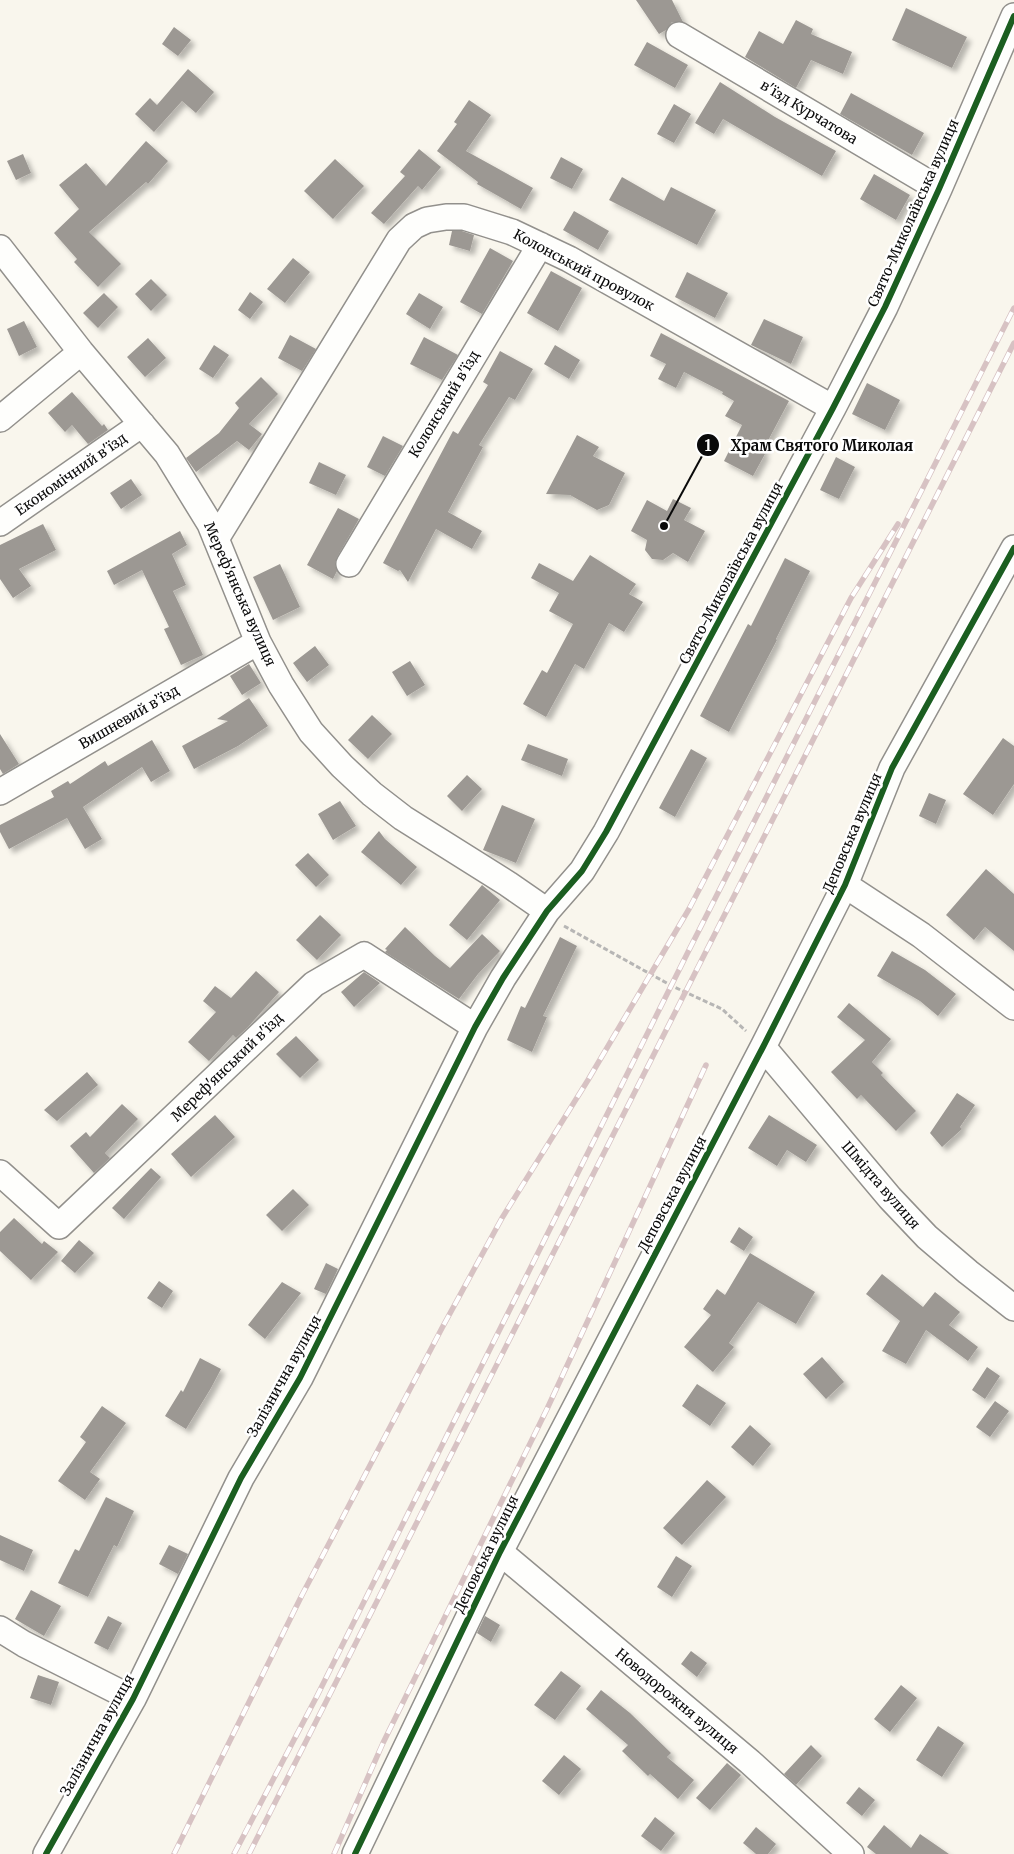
<svg xmlns="http://www.w3.org/2000/svg" width="1014" height="1854" viewBox="0 0 1014 1854" font-family="Merriweather,serif">
<style>
.building{fill:#9c9893;filter:url(#shadow)}
.lines{fill:none;stroke-linecap:round;stroke-linejoin:round}
.minor-casing{stroke:#92908c;stroke-width:28}
.path{stroke:#b7b6b5;stroke-width:3;stroke-dasharray:5 2.5;stroke-linecap:butt}
.minor{stroke:#fefefc;stroke-width:25}
.rail-casing{stroke:#d7c2c3;stroke-width:5.5}
.rail{stroke:#fff;stroke-width:4;stroke-dasharray:11;stroke-linecap:butt}
.cycleway-casing{stroke:#fff;stroke-width:9}
.cycleway{stroke:#1b5e20;stroke-width:6}
.labels{text-anchor:middle;dominant-baseline:central;stroke-width:5;stroke-linejoin:round;paint-order:stroke}
.street-label{font-size:14px;fill:#0a0a0a;stroke:#fff}
.leader{fill:none;stroke:#0a0a0a;stroke-width:2}
.callout-dot{fill:#0a0a0a;stroke:#fff;stroke-width:2}
.mark-label{font-size:15px;text-anchor:middle;font-weight:bold;fill:#fff}
.callout-label{font-size:15px;text-anchor:middle;font-weight:bold;fill:#0a0a0a;stroke:#fff;stroke-width:5;stroke-linejoin:round;paint-order:stroke}
</style>
<defs>
<filter id="shadow"><feDropShadow dx="4.5" dy="4.5" stdDeviation="2.5" flood-color="#0004"/></filter>
</defs>
<rect width="100%" height="100%" fill="#f9f6ed"/>
<path class="building" d="M636,0H672L683,22H672L666,30L659,34Z
M906,8L967,37L952,68L892,40Z
M796,20L813,29L811,34L852,52L843,74L811,60L796,88L745,57L759,31L783,44Z
M174,27L191,40L178,56L162,44Z
M647,42L688,65L675,88L634,65Z
M188,69L214,92L196,113L182,101L154,132L135,114L150,98L157,105Z
M720,82L775,117L836,151L822,176L723,119L714,134L695,123Z
M851,93L924,133L912,155L840,114Z
M469,100L491,115L466,151L533,188L521,209L477,184L478,182L437,151L457,124L454,122Z
M674,104L691,114L674,143L657,134Z
M146,141L168,161L148,184L146,182L89,232L121,264L98,287L74,262L77,259L54,233L79,209L59,185L86,163L106,186Z
M419,149L441,167L422,190L418,186L384,224L371,213L405,176L400,172Z
M23,154L31,173L16,180L7,161Z
M561,157L583,169L572,189L550,178Z
M335,159L364,186L333,219L304,191Z
M874,174L910,195L896,220L860,199Z
M622,177L664,201L671,187L716,210L697,245L609,200Z
M574,211L609,231L598,250L563,230Z
M452,231H462L474,235L470,251L449,245Z
M490,248L513,261L482,314L460,302Z
M293,258L310,272L285,303L267,289Z
M551,271L582,288L558,331L527,313Z
M687,272L728,293L715,318L675,297Z
M151,279L167,295L151,311L135,294Z
M250,292L263,302L250,319L238,310Z
M104,293L118,307L98,328L83,313Z
M419,293L443,307L430,329L406,314Z
M764,319L803,337L791,364L751,345Z
M24,321L37,347L19,356L7,329Z
M661,333L789,401L762,452L765,454L753,476L724,461L742,425L725,416L734,401L722,394L723,392L684,372L676,388L658,379L666,364L650,356Z
M290,335L316,349L302,371L278,358Z
M424,337L458,355L442,380L410,364Z
M148,338L166,358L145,377L127,357Z
M214,345L229,355L213,378L199,369Z
M555,345L580,360L569,379L544,364Z
M500,351L533,369L515,400L509,397L479,445L483,447L448,512L482,531L472,549L436,529L408,582L400,570L398,571L383,563L453,431L458,434L488,385L483,382Z
M261,377L278,394L249,424L262,434L249,450L237,441L196,472L186,458L219,433L239,408L235,403Z
M867,383L900,400L885,430L852,414Z
M72,392L102,426L104,424L108,430L88,444L72,425L65,432L48,413Z
M577,435L599,447L593,456L625,473L609,505L597,510L570,495L546,494Z
M383,436L403,446L385,476L367,467Z
M836,457L855,467L839,499L820,490Z
M319,462L346,475L336,495L309,483Z
M131,479L142,495L121,509L110,493Z
M673,499L691,508L684,520L705,531L688,562L673,553L663,560L652,559L645,550L647,540L631,531L647,500L667,511Z
M338,508L359,519L337,557L335,564L337,571L333,579L307,565Z
M43,524L56,550L19,569L31,586L13,598L0,579V545Z
M180,531L187,545L172,554L186,585L173,591L203,655L181,665L164,629L169,627L142,570L114,585L107,571Z
M590,555L636,584L629,594L643,602L624,632L609,623L584,669L575,664L546,717L523,704L542,670L547,673L573,624L549,611L559,593L531,578L539,563L573,581Z
M785,558L810,571L776,639L777,640L729,732L700,716L748,624L751,626Z
M280,564L300,607L273,620L253,577Z
M315,646L329,665L307,682L293,663Z
M410,661L425,685L407,696L392,672Z
M249,664L261,683L242,695L230,676Z
M249,698L268,726L238,746L194,769L182,746L228,721L217,719Z
M372,715L392,734L368,759L348,740Z
M0,734L19,764L3,774L0,769Z
M1003,738L1014,746V784L993,815L963,794Z
M152,740L170,771L151,782L142,767L83,807L102,839L85,849L67,818L9,849L0,832V825L54,797L51,791L68,781L70,784L105,761L108,766Z
M528,744L568,759L562,776L521,760Z
M691,749L707,758L675,817L659,808Z
M467,775L482,789L462,811L447,796Z
M929,793L946,800L936,824L919,816Z
M340,801L356,826L333,840L318,814Z
M502,805L535,819L516,863L483,850Z
M379,831L385,839L417,867L401,885L361,852Z
M308,853L329,875L316,887L295,865Z
M986,869L1014,894V951L985,927L974,940L946,915Z
M482,885L500,900L467,940L449,925Z
M320,915L341,935L317,960L296,940Z
M405,927L435,956L450,968L482,934L500,951L478,974L459,999L385,952L387,950L385,949Z
M560,937L577,946L543,1016L547,1017L532,1052L507,1040L521,1006L525,1008Z
M892,951L925,970L956,994L938,1016L920,1001L877,976Z
M256,971L279,992L248,1027L236,1038L233,1035L209,1061L188,1042L216,1012L203,1001L215,986L231,998Z
M364,972L380,983L354,1007L341,992Z
M849,1003L891,1039L872,1062L883,1073L881,1075L916,1111L896,1131L861,1095L857,1099L831,1072L865,1040L837,1017Z
M296,1036L319,1060L300,1078L276,1054Z
M87,1072L98,1085L57,1121L44,1110Z
M957,1093L975,1105L960,1127L962,1129L942,1147L930,1133Z
M122,1104L138,1119L105,1153L110,1158L94,1173L70,1146L86,1132L90,1137Z
M215,1115L235,1137L191,1177L171,1154Z
M769,1115L817,1145L806,1162L787,1150L777,1166L748,1148Z
M151,1168L161,1177L124,1219L112,1208Z
M293,1189L309,1205L282,1231L266,1215Z
M14,1218L42,1244L44,1241L58,1252L31,1280L0,1251V1232Z
M739,1227L753,1237L744,1251L730,1242Z
M79,1240L94,1253L75,1273L61,1261Z
M750,1253L815,1292L796,1324L758,1302L729,1343L734,1347L713,1372L684,1347L711,1315L703,1309L717,1289L725,1295Z
M326,1263L338,1269L326,1294L314,1289Z
M882,1274L923,1307L935,1292L960,1312L949,1325L978,1347L968,1361L926,1330L906,1364L882,1351L900,1321L866,1294Z
M159,1281L173,1291L162,1308L147,1298Z
M282,1282L301,1293L265,1339L248,1325Z
M822,1357L844,1382L826,1399L803,1374Z
M200,1358L221,1369L211,1388L186,1429L165,1416L181,1390L183,1392Z
M987,1367L1000,1376L985,1399L972,1390Z
M697,1384L726,1403L710,1426L682,1406Z
M995,1401L1009,1411L990,1437L976,1427Z
M102,1406L126,1423L90,1472L100,1479L85,1500L58,1481L86,1442L80,1437Z
M750,1425L771,1444L753,1466L731,1447Z
M707,1480L726,1497L682,1545L663,1528Z
M106,1497L134,1511L117,1547L114,1545L88,1597L58,1583L75,1549L79,1551Z
M0,1535L33,1550L24,1571L0,1560Z
M169,1545L188,1554L178,1574L159,1564Z
M676,1556L692,1566L672,1597L657,1587Z
M31,1590L61,1606L44,1636L15,1619Z
M108,1616L122,1623L108,1650L94,1643Z
M485,1616L500,1625L491,1642L477,1633Z
M691,1651L707,1663L697,1677L681,1664Z
M561,1671L581,1686L555,1720L534,1705Z
M38,1675L59,1682L51,1705L30,1698Z
M901,1685L917,1698L890,1732L874,1719Z
M601,1690L630,1713L671,1753L667,1757L694,1780L678,1799L650,1774L648,1776L622,1751L628,1745L586,1709Z
M938,1726L964,1743L942,1777L916,1760Z
M811,1745L822,1756L796,1785L784,1774Z
M564,1755L581,1769L559,1795L542,1781Z
M727,1763L741,1775L710,1810L696,1798Z
M859,1787L875,1800L862,1816L846,1803Z
M655,1817L675,1833L661,1851L641,1836Z
M884,1825L911,1848L920,1834L949,1854H876L867,1847Z
M756,1827L776,1844L768,1854H756L743,1843Z"/>
<g class="lines">
<defs>
<path id="minor" d="M679,35L939,189
M0,248L81,352L167,454L210,524L258,642L281,685L311,732L342,766L372,794L403,818L508,884L547,911
M0,419L81,352
M0,523L142,424
M216,539L399,240L414,226L427,220L446,217H464L512,232L569,259L833,408
M349,564L540,245
M0,792L258,642
M845,885L921,935L1014,1007
M763,1047L890,1198L927,1237L968,1272L1014,1308
M0,1173L59,1226L314,984L364,955L475,1027
M500,1552L750,1762L851,1854
M0,1629L24,1644L133,1699
M46,1854L133,1699L241,1478L300,1378L475,1027L503,978L547,911L582,871L606,832L833,408L885,307L939,189L1014,16
M355,1854L500,1552L763,1047L845,885L892,768L1014,548"/>
</defs>
<use href="#minor" class="minor-casing"/>
<path class="path" d="M564,926L672,986L722,1009L746,1031"/>
<use href="#minor" class="minor"/>
<defs>
<path id="rail" d="M174,1854L302,1595L442,1328L502,1218L588,1080L689,909L851,598L898,524
M234,1854L317,1696L689,950L1014,308
M249,1854L1014,343
M334,1854L383,1743L547,1409L706,1065"/>
</defs>
<use href="#rail" class="rail-casing"/>
<use href="#rail" class="rail"/>
<defs>
<path id="cycleway" d="M46,1854L133,1699L241,1478L300,1378L475,1027L503,978L547,911L582,871L606,832L833,408L885,307L939,189L1014,16
M355,1854L500,1552L763,1047L845,885L892,768L1014,548"/>
</defs>
<use href="#cycleway" class="cycleway-casing"/>
<use href="#cycleway" class="cycleway"/>
</g>
<g class="labels">
<g class="street-label">
<text transform="translate(809 112) rotate(31)">в'їзд Курчатова</text>
<text transform="translate(913 213) rotate(-66)">Свято-Миколаївська вулиця</text>
<text transform="translate(584 270) rotate(28)">Колонський провулок</text>
<text transform="translate(444 404) rotate(-59)">Колонський в'їзд</text>
<text transform="translate(71 474) rotate(-35)">Економічний в'їзд</text>
<text transform="translate(731 573) rotate(-62)">Свято-Миколаївська вулиця</text>
<text transform="translate(240 594) rotate(66)">Мереф'янська вулиця</text>
<text transform="translate(129 717) rotate(-30)">Вишневий в’їзд</text>
<text transform="translate(852 833) rotate(-67)">Деповська вулиця</text>
<text transform="translate(227 1067) rotate(-44)">Мереф'янський в'їзд</text>
<text transform="translate(881 1185) rotate(49)">Шмідта вулиця</text>
<text transform="translate(672 1194) rotate(-62)">Деповська вулиця</text>
<text transform="translate(284 1376) rotate(-61)">Залізнична вулиця</text>
<text transform="translate(486 1554) rotate(-64)">Деповська вулиця</text>
<text transform="translate(677 1701) rotate(40)">Новодорожня вулиця</text>
<text transform="translate(97 1735) rotate(-61)">Залізнична вулиця</text>
</g>
</g>
<path class="leader" d="M664 526L708 445"/>
<g class="callout-dot">
<circle cx="664" cy="526" r="5"/>
<circle cx="708" cy="445" r="12"/>
</g>
<g class="mark-label">
<text x="708" y="451">1</text>
</g>
<g class="callout-label">
<text x="822" y="451">Храм Святого Миколая</text>
</g>
</svg>
